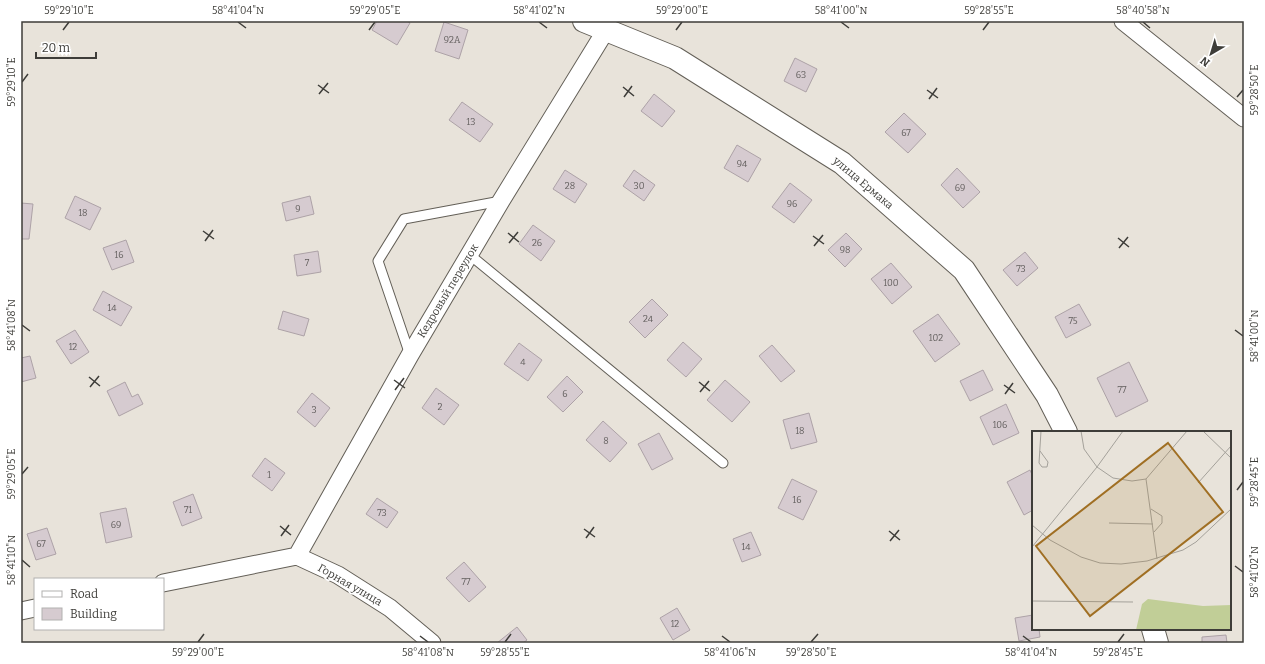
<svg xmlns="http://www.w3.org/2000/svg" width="1265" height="664" viewBox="0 0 1265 664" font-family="Bitter,serif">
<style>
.building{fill:#d6cbd0;stroke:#ada2a7}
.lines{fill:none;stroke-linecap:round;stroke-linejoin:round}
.lane-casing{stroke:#635f57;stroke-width:11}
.street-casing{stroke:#635f57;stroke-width:19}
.secondary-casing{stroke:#635f57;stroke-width:24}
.lane{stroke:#fff;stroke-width:9}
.street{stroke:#fff;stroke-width:17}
.secondary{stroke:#fff;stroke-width:22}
.ticks{fill:none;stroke:#3e3d39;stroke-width:1.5}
.labels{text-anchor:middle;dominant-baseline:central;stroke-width:3.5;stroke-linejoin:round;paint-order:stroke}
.number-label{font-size:9px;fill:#64605f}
.street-label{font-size:11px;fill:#3e3d39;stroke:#fff}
.inset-road{fill:none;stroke:#a4a19a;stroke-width:1}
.view{fill:#a06f23;fill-opacity:0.15;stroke:#a06f23;stroke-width:2}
.inset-edge{fill:none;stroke:#3e3d39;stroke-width:2}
.neatline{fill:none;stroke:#3e3d39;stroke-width:1.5}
.ticks-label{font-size:10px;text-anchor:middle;fill:#3e3d39}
</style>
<rect width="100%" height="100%" fill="#e8e3da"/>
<path class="building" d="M377,21H407L410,23L397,45L372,30Z
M444,22L468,30L459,59L435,51Z
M795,58L817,69L806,92L784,81Z
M654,94L675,111L662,127L641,111Z
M462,102L493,124L480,142L449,120Z
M904,113L926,134L908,153L885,132Z
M737,145L761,159L748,182L724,168Z
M957,168L980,192L963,208L941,185Z
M565,170L587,184L575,203L553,189Z
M634,170L655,185L644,201L623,186Z
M790,183L812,200L794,223L772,207Z
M75,196L101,208L90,230L65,218Z
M310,196L314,214L286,221L282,203Z
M21,203L33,204L29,239H21Z
M533,225L555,241L541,261L519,244Z
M846,233L862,249L845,267L828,250Z
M126,240L134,262L112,270L103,248Z
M318,251L321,272L297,276L294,255Z
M1025,252L1038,268L1017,286L1003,270Z
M891,263L912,287L892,304L871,279Z
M103,291L132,307L121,326L93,310Z
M652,299L668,315L645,338L629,322Z
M1079,304L1091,325L1066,338L1055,317Z
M283,311L309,319L304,336L278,329Z
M938,314L960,344L935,362L913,331Z
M75,330L89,352L71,364L56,341Z
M683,342L702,359L686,377L667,360Z
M519,343L542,360L528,381L504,364Z
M772,345L795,371L781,382L759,356Z
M30,356L36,378L21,382V358Z
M1129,362L1148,401L1116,417L1097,378Z
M983,370L993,390L970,401L960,381Z
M567,376L583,392L563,412L547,397Z
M725,380L750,402L732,422L707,400Z
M125,382L132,397L138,394L143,404L119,416L107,391Z
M436,388L459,405L444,425L422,408Z
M312,393L330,408L315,427L297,412Z
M1006,404L1019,433L993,445L980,417Z
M809,413L817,442L791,449L783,420Z
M603,421L627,443L610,462L586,440Z
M659,433L673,459L652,470L638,444Z
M265,458L285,473L272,491L252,476Z
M1030,470L1033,477V510L1024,515L1007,482Z
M792,479L817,491L803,520L778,508Z
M193,494L202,518L182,526L173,502Z
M377,498L398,512L387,528L366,514Z
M126,508L132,537L106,543L100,513Z
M47,528L56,554L36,560L27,534Z
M751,532L761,555L742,562L733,539Z
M464,562L486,587L469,602L446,578Z
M677,608L690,630L673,640L660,618Z
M1033,615V629H1039L1040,637L1019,641L1015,618Z
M517,627L527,640L523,643H497Z
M1226,635L1227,643H1202V637Z"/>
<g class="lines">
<defs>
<path id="lane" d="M470,255L723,463
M410,355L378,261L404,219L501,201"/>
<path id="street" d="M1123,21L1244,118
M297,556L410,355L501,201L606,30
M163,583L297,556L338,575L390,608L432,643
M21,611L35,608"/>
<path id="secondary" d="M584,21L675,58L842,163L964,270L1047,395L1066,432
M1153,629L1157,643"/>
</defs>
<use href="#lane" class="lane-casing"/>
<use href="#street" class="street-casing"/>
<use href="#secondary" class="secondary-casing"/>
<use href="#lane" class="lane"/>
<use href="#street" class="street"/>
<use href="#secondary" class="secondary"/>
</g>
<path class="ticks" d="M238,22L246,28M539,22L547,28M841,22L849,28M1143,22L1150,28M63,30L69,22M369,30L375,22M676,30L682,22M983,30L989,22M22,82L28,74M318,85L329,93M623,87L634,96M927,90L938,98M319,94L328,83M624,97L632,86M1237,97L1243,90M929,99L937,88M203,231L214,239M508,233L519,242M813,236L824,244M1118,238L1129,247M205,241L213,230M509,243L518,232M814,246L823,235M1119,248L1128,237M22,325L30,331M1235,330L1243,336M89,377L100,386M394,380L405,388M699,382L710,391M1004,385L1015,393M90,387L99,376M395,390L404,378M700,392L709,381M1005,394L1013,383M22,474L28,467M1237,490L1243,482M280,526L291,535M584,529L595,537M889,531L900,540M281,536L289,525M586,538L594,527M890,541L899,530M22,560L30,567M1235,566L1243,572M420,636L428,642M722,636L730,642M1023,636L1031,642M198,642L204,634M505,642L511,634M811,642L818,634M1118,642L1124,634"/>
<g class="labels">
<g class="number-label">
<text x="452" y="40">92А</text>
<text x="801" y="75">63</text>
<text x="471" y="122">13</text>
<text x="906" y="133">67</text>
<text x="742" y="164">94</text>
<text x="570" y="186">28</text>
<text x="639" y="186">30</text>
<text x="960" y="188">69</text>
<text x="792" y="204">96</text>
<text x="298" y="209">9</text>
<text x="83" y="213">18</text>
<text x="537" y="243">26</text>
<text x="845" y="250">98</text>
<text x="119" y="255">16</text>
<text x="307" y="263">7</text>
<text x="1021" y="269">73</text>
<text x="891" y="283">100</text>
<text x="112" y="308">14</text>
<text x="648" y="319">24</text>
<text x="1073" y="321">75</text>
<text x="936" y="338">102</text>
<text x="73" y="347">12</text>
<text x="523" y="362">4</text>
<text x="1122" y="390">77</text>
<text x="565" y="394">6</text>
<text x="440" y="407">2</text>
<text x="314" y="410">3</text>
<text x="1000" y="425">106</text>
<text x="800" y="431">18</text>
<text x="606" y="441">8</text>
<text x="269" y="475">1</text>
<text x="797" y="500">16</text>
<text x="188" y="510">71</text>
<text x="382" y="513">73</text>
<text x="116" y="525">69</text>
<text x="41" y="544">67</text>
<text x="746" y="547">14</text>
<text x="466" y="582">77</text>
<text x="675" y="624">12</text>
</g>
<g class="street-label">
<text transform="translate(863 183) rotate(40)">улица Ермака</text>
<text transform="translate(448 291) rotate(-59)">Кедровый переулок</text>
<text transform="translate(350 585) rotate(30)">Горная улица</text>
</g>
</g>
<g transform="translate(1032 431)">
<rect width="199" height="199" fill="#e8e3da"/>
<path d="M116,168L171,175L199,174V199H104L110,173Z" fill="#c1ce97"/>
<path class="inset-road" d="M49,0L52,18L65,36L81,47L100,50L114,48L155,0M171,0L199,27M8,20L16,31L15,36H10L7,32L9,0M114,48L125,128M166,52L199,15M119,78L130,85V92L122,101M77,92L121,93M0,94L18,109L49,126L68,132L89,133L115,130L151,119L164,111L199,78M0,116L65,36L91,0M0,170L101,171"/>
<path class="view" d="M136,12L191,81L58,185L4,115Z"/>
<rect width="199" height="199" class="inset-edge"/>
</g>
<rect width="1265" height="664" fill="none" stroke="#ffffff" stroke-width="44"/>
<rect x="34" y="578" width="130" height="52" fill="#ffffff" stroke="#b2b1b0"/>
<rect x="42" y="591" width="20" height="6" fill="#ffffff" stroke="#b2b1b0"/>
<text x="70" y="598" font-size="12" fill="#3e3d39">Road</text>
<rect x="42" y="608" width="20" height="12" fill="#d6cbd0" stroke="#b2b1b0"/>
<text x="70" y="618" font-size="12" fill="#3e3d39">Building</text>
<g transform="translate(1211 54) rotate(218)" stroke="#ffffff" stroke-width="3" paint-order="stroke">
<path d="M0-3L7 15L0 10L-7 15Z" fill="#3e3d39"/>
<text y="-6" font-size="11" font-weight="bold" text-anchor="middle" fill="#3e3d39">N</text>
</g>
<path d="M36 52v6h60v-6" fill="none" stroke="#3e3d39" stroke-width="2"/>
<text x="42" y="52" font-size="12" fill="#3e3d39" stroke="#ffffff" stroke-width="3" paint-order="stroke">20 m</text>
<rect x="22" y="22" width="1221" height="620" class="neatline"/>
<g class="ticks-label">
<text x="69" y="14">59°29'10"E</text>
<text x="238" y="14">58°41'04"N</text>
<text x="375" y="14">59°29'05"E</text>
<text x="539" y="14">58°41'02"N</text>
<text x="682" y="14">59°29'00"E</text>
<text x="841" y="14">58°41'00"N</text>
<text x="989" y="14">59°28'55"E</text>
<text x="1143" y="14">58°40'58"N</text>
<text transform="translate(11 82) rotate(-90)" y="4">59°29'10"E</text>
<text transform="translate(1254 90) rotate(-90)" y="4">59°28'50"E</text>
<text transform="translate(11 325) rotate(-90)" y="4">58°41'08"N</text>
<text transform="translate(1254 336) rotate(-90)" y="4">58°41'00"N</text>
<text transform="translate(11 474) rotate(-90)" y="4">59°29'05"E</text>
<text transform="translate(1254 482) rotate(-90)" y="4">59°28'45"E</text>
<text transform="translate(11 560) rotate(-90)" y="4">58°41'10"N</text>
<text transform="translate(1254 572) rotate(-90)" y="4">58°41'02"N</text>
<text x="198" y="656">59°29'00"E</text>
<text x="428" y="656">58°41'08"N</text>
<text x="505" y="656">59°28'55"E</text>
<text x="730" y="656">58°41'06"N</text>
<text x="811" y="656">59°28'50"E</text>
<text x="1031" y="656">58°41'04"N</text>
<text x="1118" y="656">59°28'45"E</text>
</g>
</svg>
